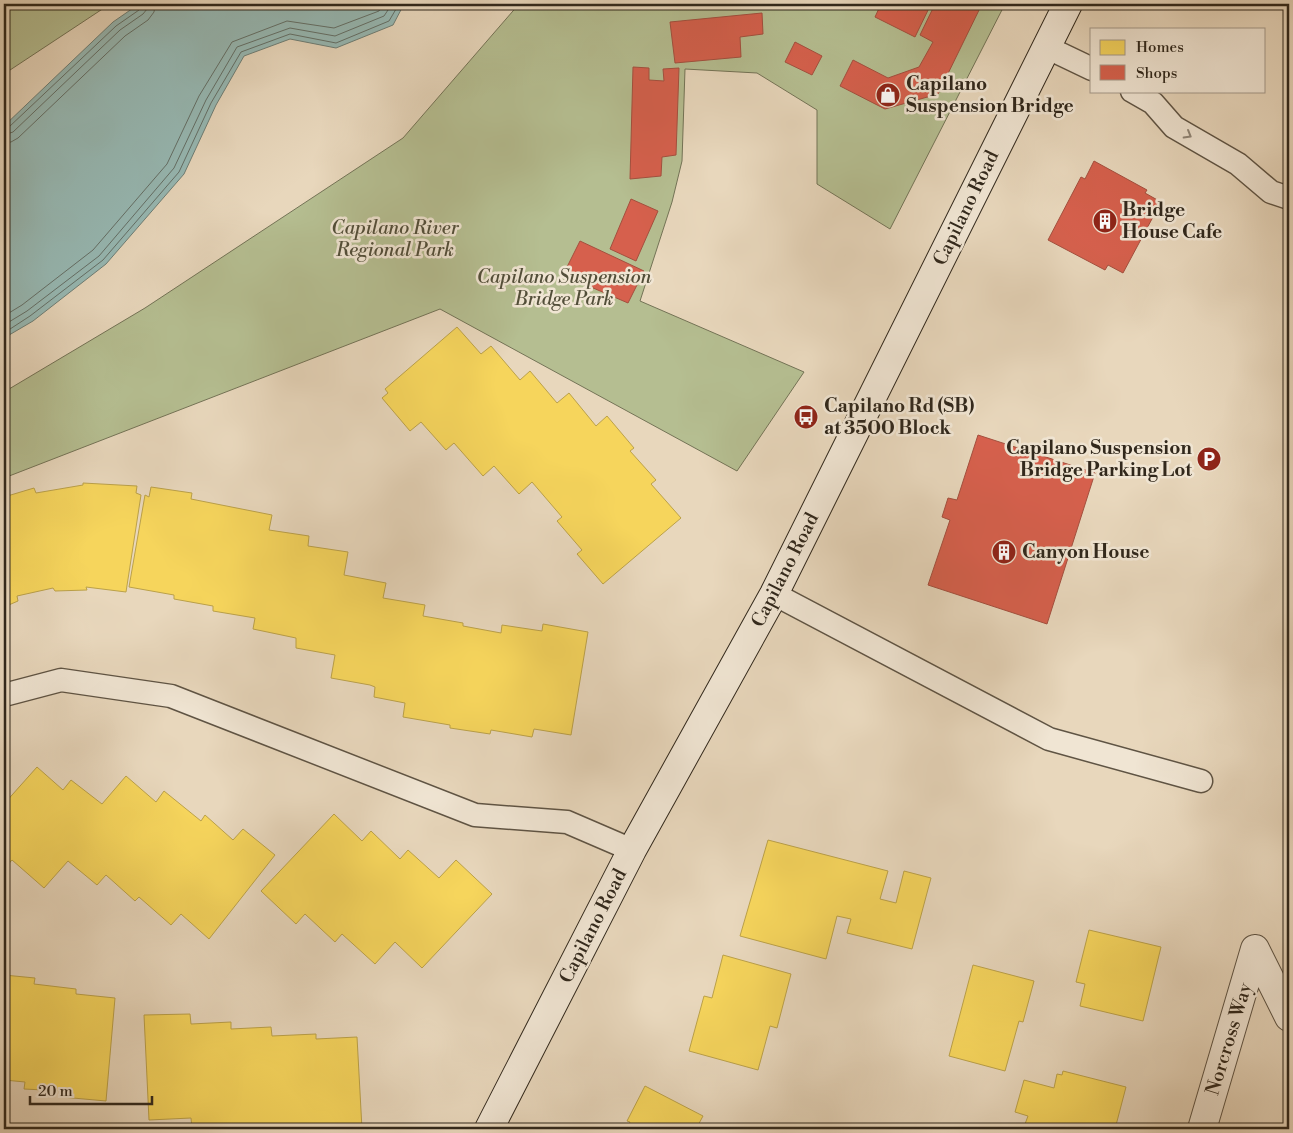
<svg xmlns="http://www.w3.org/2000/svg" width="1293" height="1133" viewBox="0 0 1293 1133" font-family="'Libre Bodoni',serif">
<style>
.green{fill:#b5be91;stroke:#737356}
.water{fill:#97b9b4;stroke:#6e7f77}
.homes{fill:#f6d55c;stroke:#bba149}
.shops{fill:#d6604d;stroke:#a44f3e}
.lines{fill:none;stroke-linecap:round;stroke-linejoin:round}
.shore{stroke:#647068;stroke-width:1}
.lane-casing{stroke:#5f5444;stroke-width:25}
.street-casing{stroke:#5f5444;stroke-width:30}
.secondary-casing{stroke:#31281c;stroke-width:30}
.lane{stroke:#f0e5d3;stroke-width:22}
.street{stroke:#f0e5d3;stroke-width:28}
.secondary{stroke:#f0e5d3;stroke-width:28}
.oneway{stroke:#908678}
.labels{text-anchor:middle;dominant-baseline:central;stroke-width:5;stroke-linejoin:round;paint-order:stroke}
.poi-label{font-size:19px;font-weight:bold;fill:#31281c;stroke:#f0e5d3;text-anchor:start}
.street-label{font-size:19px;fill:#31281c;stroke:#f0e5d3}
.park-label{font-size:19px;font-style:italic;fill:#524e39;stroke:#f0e5d3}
</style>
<rect width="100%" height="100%" fill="#e8d7bc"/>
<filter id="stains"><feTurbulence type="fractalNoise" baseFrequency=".004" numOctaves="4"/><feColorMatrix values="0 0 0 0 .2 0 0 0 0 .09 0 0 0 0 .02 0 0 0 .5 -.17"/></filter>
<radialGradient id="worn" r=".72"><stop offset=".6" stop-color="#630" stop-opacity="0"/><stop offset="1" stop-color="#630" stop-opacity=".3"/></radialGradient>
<path class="green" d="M4,4H110L4,74Z
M519,4H1005L890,229L817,184V110L757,73L685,69L682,161L672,202L640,301L804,372L737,471L440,309L4,478V392L145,308L403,138Z"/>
<path class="water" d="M139,4H404L393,25L336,48L290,39L244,56L216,105L184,174L106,264L33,321L4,338V126L113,22Z"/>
<path class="homes" d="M457,327L481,354L491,346L520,380L530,371L557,403L569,393L596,426L607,416L634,448L630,451L656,480L651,484L681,518L603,584L577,554L582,550L557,521L562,517L532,482L519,494L494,466L483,476L454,443L446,450L421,422L410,431L382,398L388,393L385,389Z
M83,483L137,486L136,493L141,495L126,592L86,587L87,590L55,591L53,588L17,596L18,601L4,607V497L34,488L36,493L83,485Z
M151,487L192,493L191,499L272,515L269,530L309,536L308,546L348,552L344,575L386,583L383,598L425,605L423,616L463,623V626L501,633L502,625L542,631L543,624L588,632L571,735L534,729L532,737L491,730L490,734L450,728V725L403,717L405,703L374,697L375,687L370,685L331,678L335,655L296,648V638L253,629L255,618L213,611V606L174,599V595L129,587L145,495L149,497Z
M37,767L63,790L71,780L102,804L126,776L156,802L164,791L201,821L205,815L233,840L243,829L275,855L209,939L181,914L171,925L139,897L135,901L106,875L97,885L68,861L44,888L12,860L4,869V804Z
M334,814L362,841L371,831L400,859L408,850L439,878L456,860L492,894L422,968L395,942L375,964L342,934L335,942L305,914L296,924L261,891Z
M768,840L888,871L880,899L896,903L904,871L931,878L912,949L847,933L851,919L837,916L826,959L740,936Z
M1089,930L1161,947L1143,1021L1080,1006L1085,984L1076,982Z
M723,955L791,974L777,1028L770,1026L758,1070L689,1051L704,996L712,998Z
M973,965L1034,981L1023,1022L1019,1021L1005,1071L949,1056Z
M4,975L35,978L34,984L76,989V994L115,998L106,1101L62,1097L63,1091L24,1089L25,1082L4,1080Z
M190,1014L191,1024L231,1022V1029L271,1027L272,1036L316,1034V1039L357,1037L362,1129H192L191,1118L149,1120L144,1015Z
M1063,1071L1126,1087L1115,1129H1034V1127L1025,1124L1028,1116L1015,1112L1024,1080L1054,1088L1057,1074L1062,1075Z
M645,1086L703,1116L696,1129H627L630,1122L627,1121Z"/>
<path class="shops" d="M881,4H931L915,37L875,17Z
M935,4H982L938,94L885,109L840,86L853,60L888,78L919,67L933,42L920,35Z
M762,13L763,34L740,37L741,57L675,63L670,22Z
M795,42L822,56L812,75L785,62Z
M633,67L649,68V80L664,81L663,69L679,68L676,155L662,157L661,176L630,179Z
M1094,161L1147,190L1145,193L1161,202L1123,273L1108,265L1105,270L1048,240L1081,177L1085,179Z
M631,199L658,211L636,261L610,249Z
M580,241L644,271L628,303L563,275Z
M978,435L1095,473L1047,624L928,585L950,520L942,517L948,498L957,500Z"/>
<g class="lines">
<path class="shore" d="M4,129L9,127L116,26L139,10L141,4
M4,135L13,132L120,30L143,14L147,9V4
M4,143L11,142L18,138L125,36L148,20L154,12L155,4
M4,316L22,305L93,250L167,164L199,96L232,42L287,21L334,28L379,11L383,4
M4,325L27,311L99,256L174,168L206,100L237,47L290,28L335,36L384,16L392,4
M4,333L30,316L103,260L179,172L211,103L241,52L290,34L336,43L389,21L399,4"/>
<defs>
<path id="lane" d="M1046,47L1092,69
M1132,91L1153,103L1174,127L1238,164L1271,192L1289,198
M774,594L1049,739L1201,781
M4,695L61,680L171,696L475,815L567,822L632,850"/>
<path id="street" d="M1255,949L1289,1017
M1202,1129L1255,949"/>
<path id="secondary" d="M489,1129L632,850L774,594L1068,4"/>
</defs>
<use href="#lane" class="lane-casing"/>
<use href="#street" class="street-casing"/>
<use href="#secondary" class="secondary-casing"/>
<use href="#lane" class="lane"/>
<use href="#street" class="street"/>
<use href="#secondary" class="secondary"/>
</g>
<defs><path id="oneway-chevron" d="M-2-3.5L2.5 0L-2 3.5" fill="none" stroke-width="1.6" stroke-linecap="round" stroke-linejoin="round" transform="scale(1.25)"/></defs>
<use class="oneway" href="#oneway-chevron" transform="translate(1188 135) rotate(30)"/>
<defs>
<symbol id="shop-disc" viewBox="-11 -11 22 22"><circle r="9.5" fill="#8f2418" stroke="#f0e5d3"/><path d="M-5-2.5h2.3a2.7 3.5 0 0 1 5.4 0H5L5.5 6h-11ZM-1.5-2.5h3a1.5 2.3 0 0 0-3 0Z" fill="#fff"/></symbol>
<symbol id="building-disc" viewBox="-11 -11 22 22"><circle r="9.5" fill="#8f2418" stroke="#f0e5d3"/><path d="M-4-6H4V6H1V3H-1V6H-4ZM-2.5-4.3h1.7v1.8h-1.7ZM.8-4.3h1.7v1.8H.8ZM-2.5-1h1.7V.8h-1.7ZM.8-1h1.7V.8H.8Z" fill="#fff"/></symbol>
<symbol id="bus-disc" viewBox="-11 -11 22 22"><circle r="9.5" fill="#8f2418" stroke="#f0e5d3"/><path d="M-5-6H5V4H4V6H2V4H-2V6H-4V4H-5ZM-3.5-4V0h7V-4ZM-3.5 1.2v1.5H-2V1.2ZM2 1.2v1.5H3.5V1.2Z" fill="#fff"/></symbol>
<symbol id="parking-disc" viewBox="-11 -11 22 22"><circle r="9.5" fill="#8f2418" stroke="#f0e5d3"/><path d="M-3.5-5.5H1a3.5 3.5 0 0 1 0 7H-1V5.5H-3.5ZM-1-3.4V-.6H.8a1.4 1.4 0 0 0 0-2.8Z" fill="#fff"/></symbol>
</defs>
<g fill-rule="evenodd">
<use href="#shop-disc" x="874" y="81" width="28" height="28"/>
<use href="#building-disc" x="1091" y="207" width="28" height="28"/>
<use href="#bus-disc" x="792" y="403" width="28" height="28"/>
<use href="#parking-disc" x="1195" y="445" width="28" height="28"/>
<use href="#building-disc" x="990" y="538" width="28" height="28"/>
</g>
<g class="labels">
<g class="poi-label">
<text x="906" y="84">Capilano<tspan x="906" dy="22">Suspension Bridge</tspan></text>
<text x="1122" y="210">Bridge<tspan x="1122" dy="22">House Cafe</tspan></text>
<text x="824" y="406">Capilano Rd (SB)<tspan x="824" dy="22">at 3500 Block</tspan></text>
<text x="1192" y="448" text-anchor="end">Capilano Suspension<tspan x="1192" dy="22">Bridge Parking Lot</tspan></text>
<text x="1022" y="552">Canyon House</text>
</g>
<g class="street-label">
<text transform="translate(966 208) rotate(-64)">Capilano Road</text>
<text transform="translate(785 570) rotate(-63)">Capilano Road</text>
<text transform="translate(593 926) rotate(-63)">Capilano Road</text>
<text transform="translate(1229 1039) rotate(-73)">Norcross Way</text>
</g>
<g class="park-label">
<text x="395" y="228">Capilano River<tspan x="395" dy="22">Regional Park</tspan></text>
<text x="564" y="277">Capilano Suspension<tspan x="564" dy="22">Bridge Park</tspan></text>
</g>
</g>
<rect width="1293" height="1133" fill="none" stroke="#e8d7bc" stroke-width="20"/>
<rect x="5" y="5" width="1283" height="1123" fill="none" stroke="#31281c" stroke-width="2.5"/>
<rect x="10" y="10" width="1273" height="1113" fill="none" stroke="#31281c"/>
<rect x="1090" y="28" width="175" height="65" fill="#f0e5d3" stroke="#a4998a"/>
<rect x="1100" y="40" width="25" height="15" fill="#f6d55c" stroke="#a4998a"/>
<text x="1136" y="52" font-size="15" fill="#31281c">Homes</text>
<rect x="1100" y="65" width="25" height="15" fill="#d6604d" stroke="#a4998a"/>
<text x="1136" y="78" font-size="15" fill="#31281c">Shops</text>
<path d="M30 1096v8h122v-8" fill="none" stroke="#31281c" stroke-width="2.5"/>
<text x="38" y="1096" font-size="15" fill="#31281c" stroke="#f0e5d3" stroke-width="4" paint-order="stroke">20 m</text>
<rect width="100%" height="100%" filter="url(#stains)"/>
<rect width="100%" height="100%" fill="url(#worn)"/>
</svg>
